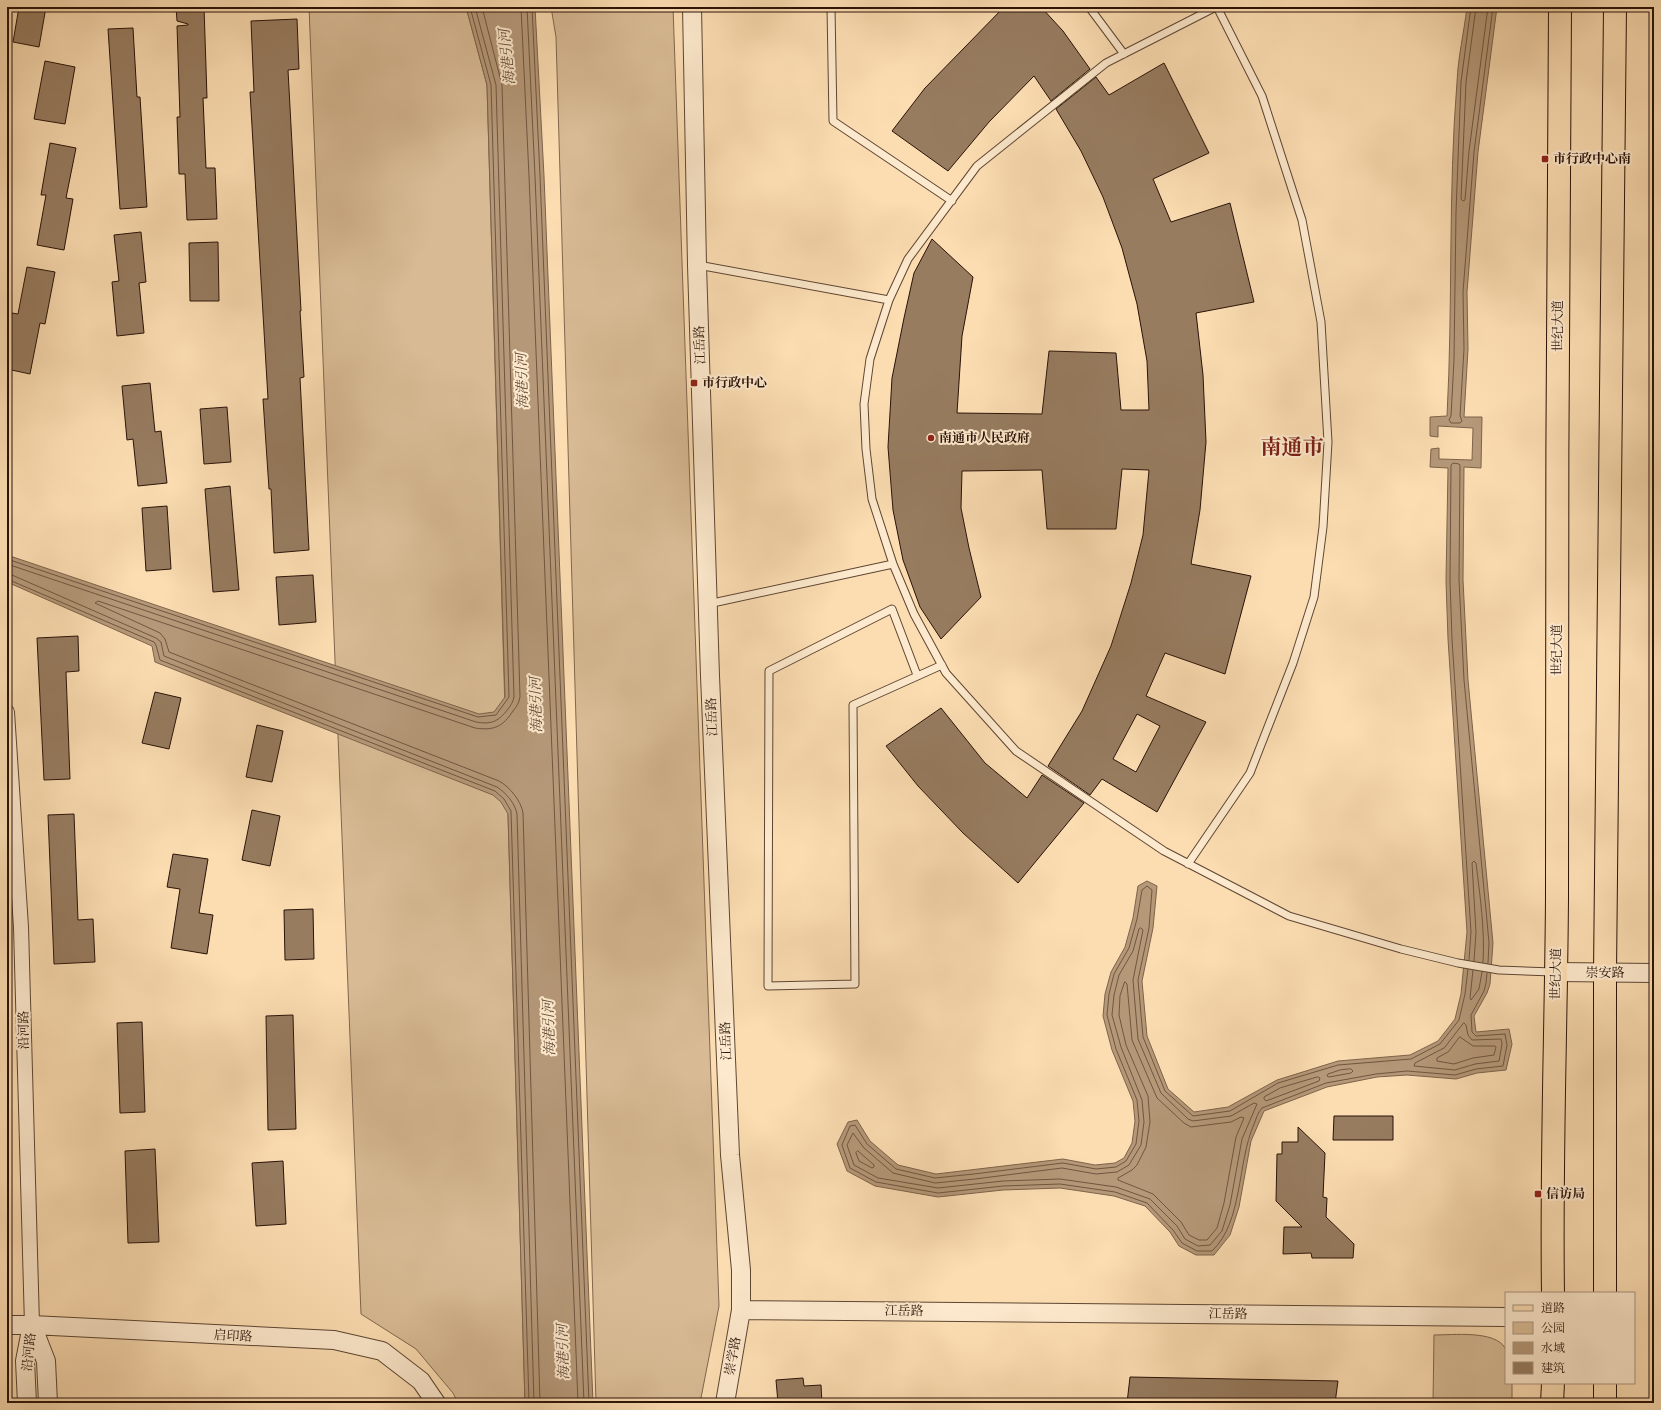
<svg xmlns="http://www.w3.org/2000/svg" width="1661" height="1410" viewBox="0 0 1661 1410" font-family="'IM FELL Double Pica','Noto Serif SC',serif">
<style>
.green{fill:#d8bb95;stroke:#81674e}
.water{fill:#b59878;stroke:#7d634b}
.lines{fill:none;stroke-linecap:round;stroke-linejoin:round}
.shore{stroke:#705640;stroke-width:1}
.building{fill:#977c60;stroke:#2a1308;fill-rule:evenodd}
.service-casing{stroke:#5e4632;stroke-width:9}
.minor-casing{stroke:#5e4632;stroke-width:16}
.tertiary-casing{stroke:#5e4632;stroke-width:20}
.primary-casing{stroke:#2a1308;stroke-width:24}
.service{stroke:#fde9cd;stroke-width:7}
.minor{stroke:#fde9cd;stroke-width:14}
.tertiary{stroke:#fde9cd;stroke-width:18}
.primary{stroke:#fcddb2;stroke-width:22}
.poi-dot{fill:#8f2418;stroke:#fde9cd;stroke-width:1.5}
.labels{text-anchor:middle;dominant-baseline:central;stroke-width:4;stroke-linejoin:round;paint-order:stroke}
.poi-label{font-size:13px;font-weight:bold;fill:#2a1308;stroke:#fde9cd;text-anchor:start}
.street-label{font-size:13px;fill:#2a1308;stroke:#fde9cd}
.water-label{font-size:14px;font-style:italic;fill:#624835;stroke:#fde9cd}
.town-label{font-size:21px;font-weight:bold;fill:#7a1f14;stroke:#fde9cd}
</style>
<rect width="100%" height="100%" fill="#fcddb2"/>
<filter id="stains"><feTurbulence type="fractalNoise" baseFrequency=".005" numOctaves="4"/><feColorMatrix values="0 0 0 0 .2 0 0 0 0 .09 0 0 0 0 .02 0 0 0 .5 -.17"/></filter>
<radialGradient id="worn" r=".72"><stop offset=".6" stop-color="#630" stop-opacity="0"/><stop offset="1" stop-color="#630" stop-opacity=".3"/></radialGradient>
<path class="green" d="M309,7H466L487,85L525,1403H458L453,1393L416,1349L361,1314Z
M551,7H673L719,1306L700,1403H596L556,37Z
M1434,1335C1452,1335 1495,1330 1505,1348C1508,1354 1506,1375 1506,1383H1512V1403H1433Z"/>
<path class="water" d="M466,7H535L544,176L593,1403H525L508,814L501,802L493,795L155,662L152,646L7,582V555L479,714L494,712L505,697L487,85Z
M1467,7H1497L1478,152L1467,292L1468,349L1464,417H1482L1481,468L1464,467L1463,580L1468,680L1493,943L1490,984L1487,993L1474,1016L1476,1032L1509,1029L1512,1044L1506,1070L1477,1073L1456,1079L1407,1075L1377,1077L1327,1087L1264,1111L1251,1141L1239,1207L1230,1235L1214,1255H1196L1179,1246L1170,1232L1145,1206L1114,1196L1060,1188L1003,1190L938,1197L875,1186L847,1171L837,1144L848,1122L857,1120L870,1141L898,1165L936,1174L1063,1159L1095,1165L1115,1163L1124,1158L1132,1143L1135,1121L1133,1101L1112,1050L1103,1016L1105,994L1111,972L1125,947L1133,918L1138,886L1147,881L1157,886L1153,928L1142,981L1147,1036L1168,1089L1194,1112L1228,1107L1277,1080L1338,1061L1410,1055L1438,1041L1455,1019L1461,994L1467,932L1448,639L1446,581L1448,468L1430,467L1431,449L1439,448V459L1472,460L1473,428L1438,426V437L1430,436V417L1447,416C1453,305 1448,193 1457,82C1458,57 1464,32 1467,7Z"/>
<g class="lines">
<path class="shore" d="M482,7L502,85L520,697C519,703 517,706 513,711C503,726 495,731 475,728L98,601L95,603L160,633L165,639L169,652L499,781C510,787 521,801 523,813L540,1403
M521,7L529,176L578,1403
M527,7L535,176L584,1403
M532,7L540,176L589,1403
M1471,7L1461,82L1456,212L1454,360L1451,416L1449,420L1451,423H1460L1462,421L1460,416L1464,349L1463,292L1474,152L1493,7
M1476,7L1466,82L1461,199L1463,201L1465,200L1469,151L1488,7
M7,559L478,717L496,715L509,697L491,85L470,7
M7,564L476,722C492,725 499,721 508,709C511,705 513,702 514,697L496,85L475,7
M7,574L12,575L156,638L161,642L164,656L497,787C506,793 515,803 517,814L534,1403
M7,579L154,642L156,645L160,660L495,791L504,799L511,811L529,1403
M1141,928L1143,930L1133,980L1138,1039L1161,1093L1188,1119L1193,1121L1231,1116L1254,1103L1257,1104L1242,1139L1230,1205L1222,1231L1210,1245L1198,1246L1185,1239L1177,1226L1150,1199L1116,1187L1060,1179L1003,1181L938,1188L878,1178L854,1165L847,1145L853,1133L864,1148L893,1173L935,1183L975,1179L1062,1168L1096,1174L1117,1172L1129,1165L1141,1145L1144,1122L1142,1100L1121,1047L1112,1015L1114,995L1119,975L1133,951L1139,929Z
M1469,960L1471,932L1452,639L1450,581L1451,465L1453,463L1459,464L1460,465L1459,580L1464,680L1487,921L1489,943L1488,963
M1474,961L1476,932L1472,863L1474,861L1476,863C1480,896 1485,929 1483,963
M1468,969L1465,994L1459,1020L1440,1044L1411,1059L1338,1065L1278,1083L1230,1111L1193,1116L1165,1091L1143,1037L1138,980L1149,928L1152,890L1147,886L1142,890L1137,919L1129,948L1114,974L1109,994L1107,1015L1116,1049L1137,1100L1139,1121L1136,1144L1126,1161L1116,1167L1096,1169L1063,1163L974,1174L935,1178L896,1169L867,1144L855,1125L850,1126L842,1145L850,1168L876,1182L938,1193L1003,1186L1060,1184L1115,1192L1147,1203L1173,1230L1182,1243L1197,1251H1212C1243,1222 1237,1163 1254,1124C1256,1119 1258,1112 1262,1108L1326,1083L1376,1074L1407,1071L1455,1075L1476,1069L1503,1066L1507,1045L1505,1034L1476,1036L1472,1032L1471,1015L1484,991L1486,983L1487,973
M1473,970L1470,998L1471,1000L1479,989L1482,972
M1125,982L1127,984L1132,1040L1157,1098L1184,1123L1191,1127L1231,1122L1241,1117L1244,1118L1236,1137L1224,1203L1217,1228L1207,1240H1199L1189,1235L1181,1222L1153,1194L1118,1180V1178L1132,1170L1137,1165L1146,1147L1150,1122L1148,1096L1126,1045L1119,1015L1120,996Z
M1464,1023L1466,1025L1468,1035L1472,1040L1501,1039L1502,1044L1499,1061L1475,1064L1455,1070L1414,1066L1415,1063L1444,1048Z
M1460,1037L1473,1046H1495L1496,1047L1494,1055L1473,1058L1454,1064L1437,1061V1058L1448,1052Z
M1351,1069L1353,1071L1351,1073L1329,1077L1327,1076L1328,1074L1340,1070Z
M1318,1077L1320,1078L1319,1081L1266,1101L1264,1099V1097L1280,1088Z
M858,1151L874,1165V1167L872,1168L859,1161L856,1153Z"/>
</g>
<path class="building" d="M19,7H46L39,47L13,42Z
M176,7H204L207,98H203L206,168H215L217,219L187,220L185,174H179L177,117H180L177,26L188,25V24L177,21Z
M1004,7H1041L1063,31L1090,69L1051,101L1034,76L989,122L948,171L892,131L925,88Z
M297,19L299,69L288,70L301,311H300L304,377L300,378L309,550L274,553L271,489H269L263,399H268L250,92H254L251,21Z
M133,28L137,97H140L147,207L120,209L108,29Z
M45,61L75,67L65,124L34,119Z
M1164,63L1209,153L1153,179L1171,222L1230,203L1254,302L1196,313L1203,375L1206,442L1200,510L1191,564L1251,576L1225,674L1165,653L1146,696L1206,722L1157,812L1102,779L1090,795L1048,766L1082,711L1111,646L1131,583L1143,535L1149,470L1122,469L1116,529H1047L1042,470L962,471L961,508L969,548L981,597L941,639L920,607L903,560L893,510L888,447L892,378L904,318L914,273L932,239L973,277L962,336L957,413L1042,414L1049,351L1116,353L1121,410H1149L1147,361L1137,304L1122,248L1103,197L1081,151L1056,109L1096,77L1109,95ZM1137,714L1160,726L1136,772L1113,759Z
M50,143L76,148L66,198L73,199L64,250L37,245L46,195H41Z
M141,232L146,282L139,283L144,333L117,336L112,282L119,281L114,235Z
M218,242L219,301H190L189,243Z
M27,267L55,272L45,324L40,323L30,374L7,369V340L12,313L18,314Z
M150,383L155,432L161,431L167,483L138,486L133,439L127,440L122,386Z
M227,407L231,462L204,464L200,409Z
M230,486L239,590L213,592L205,489Z
M167,506L171,569L146,571L142,508Z
M313,575L316,622L279,625L276,577Z
M78,636L79,671L66,672L70,779L44,780L37,638Z
M155,692L181,698L169,749L142,743Z
M941,708L985,763L1027,798L1042,775L1084,803L1018,883L963,833L918,786L886,746Z
M257,725L283,731L272,782L246,777Z
M252,810L280,816L270,866L242,860Z
M74,814L78,920L93,919L95,962L54,964L48,815Z
M173,854L208,859L199,913L213,915L207,954L171,948L180,889L167,887Z
M313,909L314,959L285,960L284,910Z
M293,1015L296,1129L268,1130L266,1016Z
M142,1022L145,1112L120,1113L117,1023Z
M1334,1116H1393V1140H1333Z
M1298,1127L1325,1153L1323,1197L1327,1198L1326,1217L1354,1244L1353,1258H1312L1311,1253L1283,1254L1284,1227H1302L1276,1201L1277,1154H1282V1142H1298Z
M155,1149L159,1242L128,1243L125,1151Z
M283,1161L286,1224L256,1226L252,1163Z
M1130,1377L1338,1381L1335,1403H1127Z
M803,1378L804,1386L821,1385L822,1403H778L776,1380Z"/>
<g class="lines">
<defs>
<path id="service" d="M831,7L833,121L952,201
M1089,7L1124,54
M1216,7L1106,63L977,166L908,259L889,300L870,359L864,404L866,449L872,499L893,564L914,614L946,673L1016,751L1164,851L1289,916L1401,949L1458,963L1499,970L1553,972
M698,265L889,300
M708,604L893,564
M917,675L892,609L769,671L768,986L855,984L853,705L942,665
M1188,864L1250,773L1293,663L1314,597L1323,527L1328,442L1321,322L1302,220L1262,96L1217,7"/>
<path id="minor" d="M7,712L21,927L32,1325"/>
<path id="tertiary" d="M692,7L697,265L710,676L730,1155L741,1270V1310L725,1403
M1556,972L1654,973
M741,1310L1506,1317
M7,1325H32L334,1340L382,1351L421,1381L436,1403
M32,1325L46,1361L48,1403
M27,1403L25,1361L32,1325"/>
<path id="primary" d="M1553,1293C1551,1162 1556,1030 1557,899C1557,602 1557,304 1560,7
M1605,1293V973L1615,7
M1552,1403L1553,1383
M1605,1403V1383"/>
</defs>
<use href="#service" class="service-casing"/>
<use href="#minor" class="minor-casing"/>
<use href="#tertiary" class="tertiary-casing"/>
<use href="#primary" class="primary-casing"/>
<use href="#service" class="service"/>
<use href="#minor" class="minor"/>
<use href="#tertiary" class="tertiary"/>
<use href="#primary" class="primary"/>
</g>
<g class="poi-dot">
<rect x="1541" y="155" width="8" height="8" rx="2"/>
<rect x="690" y="379" width="8" height="8" rx="2"/>
<circle cx="931" cy="438" r="4"/>
<rect x="1534" y="1190" width="8" height="8" rx="2"/>
</g>
<g class="labels">
<g class="poi-label">
<text x="1553" y="159">市行政中心南</text>
<text x="702" y="383">市行政中心</text>
<text x="939" y="438">南通市人民政府</text>
<text x="1546" y="1194">信访局</text>
</g>
<g class="street-label">
<text transform="translate(1558 326) rotate(-90)">世纪大道</text>
<text transform="translate(700 345) rotate(-92)">江岳路</text>
<text transform="translate(1557 650) rotate(-90)">世纪大道</text>
<text transform="translate(712 717) rotate(-92)">江岳路</text>
<text x="1605" y="973">崇安路</text>
<text transform="translate(1556 974) rotate(-89)">世纪大道</text>
<text transform="translate(24 1030) rotate(-91)">沿河路</text>
<text transform="translate(726 1041) rotate(-92)">江岳路</text>
<text transform="translate(904 1311) rotate(1)">江岳路</text>
<text transform="translate(1228 1314) rotate(1)">江岳路</text>
<text transform="translate(233 1336) rotate(3)">启印路</text>
<text transform="translate(29 1352) rotate(-84)">沿河路</text>
<text transform="translate(733 1356) rotate(-80)">崇学路</text>
</g>
<g class="water-label">
<text transform="translate(507 57) rotate(-96)">海港引河</text>
<text transform="translate(522 381) rotate(-92)">海港引河</text>
<text transform="translate(536 705) rotate(-92)">海港引河</text>
<text transform="translate(549 1028) rotate(-92)">海港引河</text>
<text transform="translate(563 1352) rotate(-92)">海港引河</text>
</g>
<g class="town-label">
<text x="1292" y="447">南通市</text>
</g>
</g>
<rect width="1661" height="1410" fill="none" stroke="#fcddb2" stroke-width="24"/>
<rect x="8" y="8" width="1645" height="1394" fill="none" stroke="#2a1308" stroke-width="2"/>
<rect x="12" y="12" width="1637" height="1386" fill="none" stroke="#2a1308"/>
<rect x="1505" y="1292" width="130" height="92" fill="#fde9cd" stroke="#a9937e"/>
<rect x="1513" y="1305" width="20" height="6" fill="#fcddb2" stroke="#a9937e"/>
<text x="1541" y="1312" font-size="12" fill="#2a1308">道路</text>
<rect x="1513" y="1322" width="20" height="12" fill="#d8bb95" stroke="#a9937e"/>
<text x="1541" y="1332" font-size="12" fill="#2a1308">公园</text>
<rect x="1513" y="1342" width="20" height="12" fill="#b59878" stroke="#a9937e"/>
<text x="1541" y="1352" font-size="12" fill="#2a1308">水域</text>
<rect x="1513" y="1362" width="20" height="12" fill="#977c60" stroke="#a9937e"/>
<text x="1541" y="1372" font-size="12" fill="#2a1308">建筑</text>
<rect width="100%" height="100%" filter="url(#stains)"/>
<rect width="100%" height="100%" fill="url(#worn)"/>
</svg>
